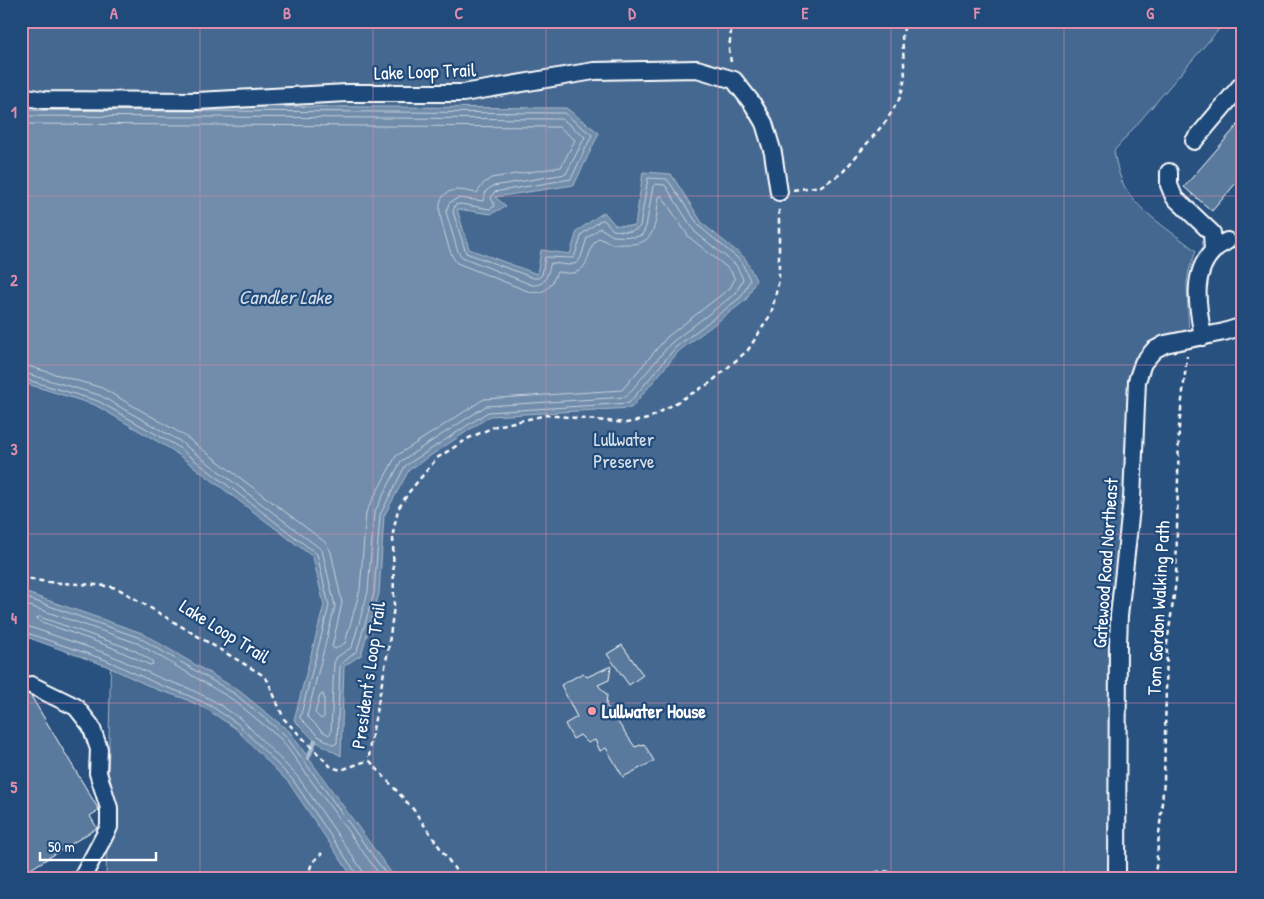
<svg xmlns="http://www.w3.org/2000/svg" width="1264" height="899" viewBox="0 0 1264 899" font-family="'Patrick Hand',sans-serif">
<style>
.green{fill:#446890;stroke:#a2b4c8}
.water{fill:#718dab;stroke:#aabbcd}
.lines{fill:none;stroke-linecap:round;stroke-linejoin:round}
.shore{stroke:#c6d1dd;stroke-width:1}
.stream{stroke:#aabbcd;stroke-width:4.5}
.building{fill:#5a7a9d;stroke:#fff}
.minor-casing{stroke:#fff;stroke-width:20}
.path{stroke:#fff;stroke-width:2.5;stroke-dasharray:5 4;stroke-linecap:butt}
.minor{stroke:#1f4a7a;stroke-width:16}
.grid{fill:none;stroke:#e08cad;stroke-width:1;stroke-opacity:0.55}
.poi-dot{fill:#ff9aa2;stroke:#1f4a7a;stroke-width:2}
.labels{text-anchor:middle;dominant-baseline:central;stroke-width:4.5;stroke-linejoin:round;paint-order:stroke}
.street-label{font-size:19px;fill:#fff;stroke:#1f4a7a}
.park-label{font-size:19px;fill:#dae1e9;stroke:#1f4a7a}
.poi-label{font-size:19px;font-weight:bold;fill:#fff;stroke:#1f4a7a;text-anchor:start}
.water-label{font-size:20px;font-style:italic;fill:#d4dde6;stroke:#1f4a7a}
.neatline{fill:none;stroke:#e08cad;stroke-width:2}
.grid-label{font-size:16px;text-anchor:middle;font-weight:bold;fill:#e08cad}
</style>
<rect width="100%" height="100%" fill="#28517f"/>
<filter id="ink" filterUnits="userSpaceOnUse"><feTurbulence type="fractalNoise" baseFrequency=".02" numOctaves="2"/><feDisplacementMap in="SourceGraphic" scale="10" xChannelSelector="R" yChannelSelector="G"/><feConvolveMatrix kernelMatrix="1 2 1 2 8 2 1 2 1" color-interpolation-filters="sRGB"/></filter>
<g filter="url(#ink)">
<path class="green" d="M21,21H1226L1114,151C1117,167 1120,182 1130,195C1143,214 1178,236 1196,251L1189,270L1187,283L1189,340L1143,363L1129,535L1117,878H106L111,647L21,614Z"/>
<path class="water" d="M21,105L566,108L599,133L574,185L495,197L506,206L491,214L457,209L469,249L537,274L541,250L570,254L577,231L604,212L615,225L635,226L643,172L671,174L703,224L745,258L756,280L746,300L679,351L631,408L490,416L409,470L384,516L379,594L361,655L344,666L341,756L315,741L294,720L324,605L313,557L172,450L95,405L21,382Z
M21,591L142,633L238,690L289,731L395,878H353L289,783L235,728L208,710L183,698L158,690L104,665L21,635Z"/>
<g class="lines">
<path class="shore" d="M21,110L564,113L592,135L571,179L494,192L491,198L495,206L490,209L460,204L455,205L453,212L466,253L534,278H538L542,275L545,257L573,258L575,255L582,234L601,220H604L613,230C622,231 635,234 640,226L648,178L667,179L700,227L741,261L750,280L741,297L676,347L629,403L488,412L405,466L380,515L374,593L357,651L340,665L337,743L334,745L318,736L300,718L329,606L317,554L175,445L98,401L21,378
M21,116L562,119L585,137L566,174L493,186L486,191L483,201L458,198L449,203L446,212L458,252L462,257L532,285C547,286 547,274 551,263L569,265L577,263L581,257L587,238L600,228L613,236L635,237L642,235L646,227L653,186L655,184L665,185L695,232L736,265L743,279L736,293L671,343L626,397L486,406L401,461L374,513L368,592L352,647L337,657L334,663L331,732L329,735L322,731L307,716L335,606L322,550L178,440L99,395L21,372
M21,124L559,127L575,140L561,167L491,178L483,184L477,193C470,192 464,190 457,190C431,192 441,219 445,234C448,244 450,255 457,263L530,292C546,295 552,285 557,272C562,272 568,274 573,273C592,269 586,247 599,238C602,239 606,242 610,243C615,245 620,244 626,244C658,246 655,221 659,197L661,195L689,237L730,270L735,279L730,288L667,337L622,390L484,399L396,456L366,512L360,590L345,643L335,649L332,647L342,603L331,552L325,542L182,434L102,388L21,364
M21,596L140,638L235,694L285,735L389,878
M21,603L137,643L232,699L281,739L382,878
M40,617L134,650L152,661L153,664L150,665L111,647L39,621L37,618Z
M21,624L108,654L162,679L188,688L214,701L241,719L298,777L362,870L363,878
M21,631L106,660L160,685L185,694L211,706L238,724L293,780L356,873L357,878
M323,694L324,697V717L321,719L315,713L320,696Z"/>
<path class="stream" d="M308,758L315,741"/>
</g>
<path class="building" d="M1243,119V175L1212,211L1184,187Z
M622,645L643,675L629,685L607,654Z
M611,666L609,680L598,685L607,695L606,705L635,747L644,744L654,761L623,777L606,748L600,751L595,740L588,743L580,735L573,739L565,724L577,717L561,685L583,673L587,677Z
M21,687L23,691L31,696L99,810L90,816L97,828L21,875Z"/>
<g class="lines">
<defs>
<path id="minor" d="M21,96L44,100L197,101L347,93H463L594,71L697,69L734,80L752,103L764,123L773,153L779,192
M1194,141L1243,83
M1169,172V185L1174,197L1212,233L1213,250
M1203,337C1198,308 1190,273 1214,250C1217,246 1223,244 1227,241
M31,685L76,707L91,726L99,749L98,773L109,808V827L82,878
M1117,878L1118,644L1119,616L1132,499L1137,381L1143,363L1154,350L1165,344L1224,332L1243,326"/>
</defs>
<use href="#minor" class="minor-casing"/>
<path class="path" d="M731,62L729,50L732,21
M793,190L821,186L842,173L887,120L901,96L905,77L902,36L906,21
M21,576C52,587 85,581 117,588L261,674L268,681L284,719L331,767L341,770L369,760
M307,878L312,863L322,853
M461,878L413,809L369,760L370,745L388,651L394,606L393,533L398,509L409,492L437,458L469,438L496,426L547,415L626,423L648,419L710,383L748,350L771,314L779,280V207
M858,878C875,870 894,869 911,878
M1153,878L1156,867L1164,781L1167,644L1176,581L1179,427L1187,356"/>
<use href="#minor" class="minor"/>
</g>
</g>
<path class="grid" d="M200,21V878M373,21V878M546,21V878M718,21V878M891,21V878M1064,21V878M21,196H1243M21,365H1243M21,534H1243M21,703H1243"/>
<circle class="poi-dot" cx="592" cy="711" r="5"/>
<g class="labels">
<g class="street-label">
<text transform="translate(425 71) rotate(-2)">Lake Loop Trail</text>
<text transform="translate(1105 563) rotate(-86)">Gatewood Road Northeast</text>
<text transform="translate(1158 608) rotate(-87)">Tom Gordon Walking Path</text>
<text transform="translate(225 631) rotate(32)">Lake Loop Trail</text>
<text transform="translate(368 675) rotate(-82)">President's Loop Trail</text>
</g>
<g class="park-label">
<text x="624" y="439">Lullwater<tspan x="624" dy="22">Preserve</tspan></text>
</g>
<g class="poi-label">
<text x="602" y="711">Lullwater House</text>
</g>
<g class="water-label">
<text x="285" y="296">Candler Lake</text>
</g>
</g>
<rect width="1264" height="899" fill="none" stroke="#1f4a7a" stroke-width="55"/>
<path d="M40 852v8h116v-8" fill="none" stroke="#ffffff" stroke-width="2.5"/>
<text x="48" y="852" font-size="15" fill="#ffffff" stroke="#1f4a7a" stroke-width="4" paint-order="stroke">50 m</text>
<rect x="28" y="28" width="1208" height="844" class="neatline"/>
<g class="grid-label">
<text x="114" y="19">A</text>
<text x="287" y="19">B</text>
<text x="459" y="19">C</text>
<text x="632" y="19">D</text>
<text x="805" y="19">E</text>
<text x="977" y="19">F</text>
<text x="1150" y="19">G</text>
<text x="14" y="118">1</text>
<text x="14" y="286">2</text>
<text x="14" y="455">3</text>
<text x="14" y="624">4</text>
<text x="14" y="793">5</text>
</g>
</svg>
